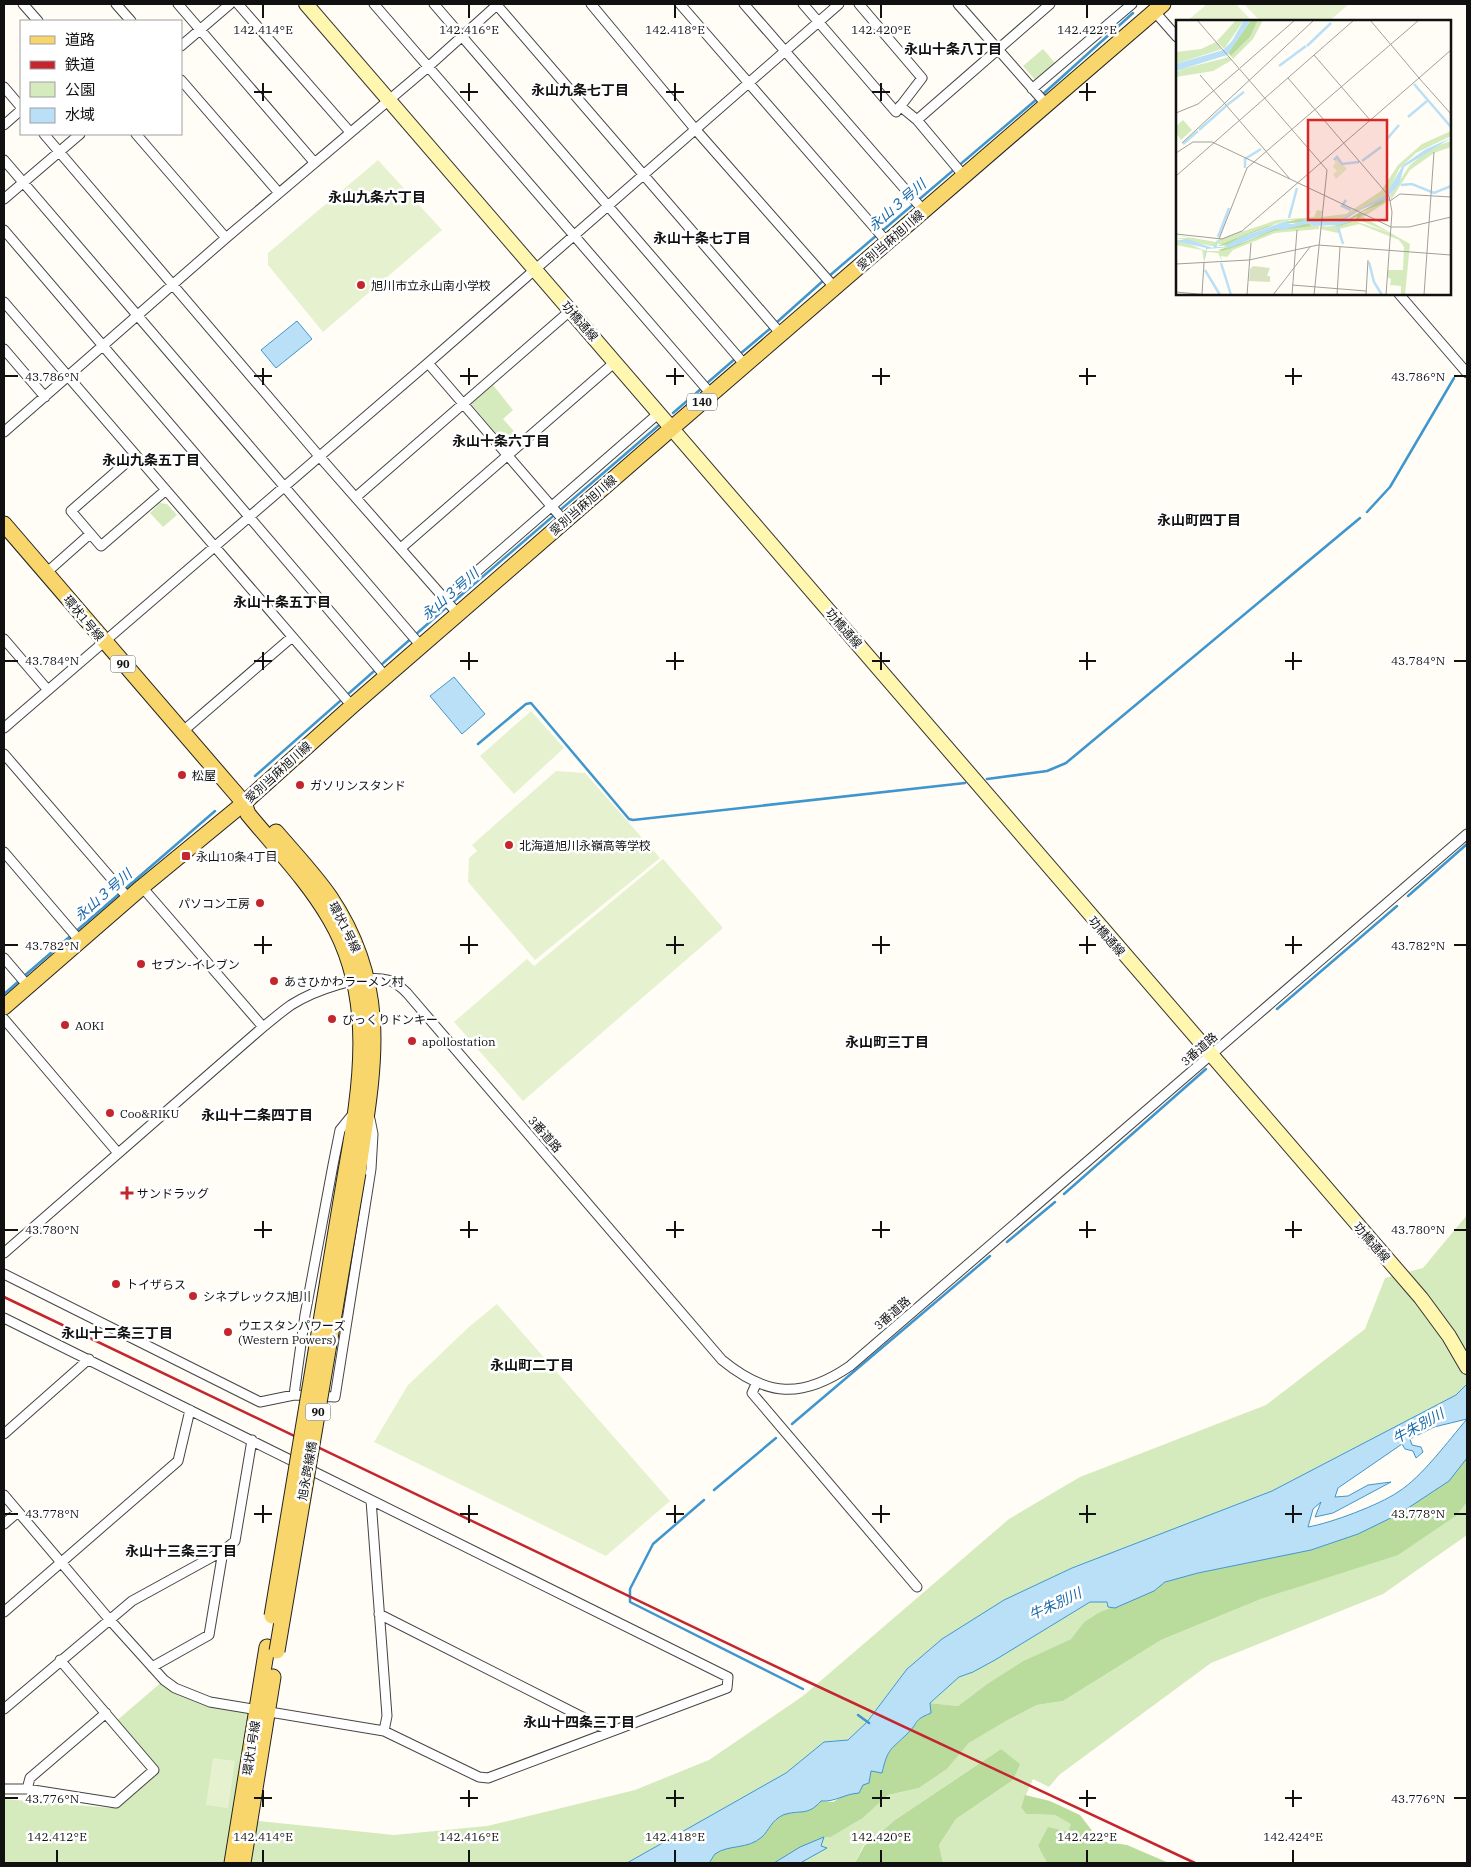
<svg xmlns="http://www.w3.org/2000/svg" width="1471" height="1867" viewBox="0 0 1471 1867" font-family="'IBM Plex Serif','Noto Sans JP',serif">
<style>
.green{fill:#d5ebbd}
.forest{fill:#b9dc9c}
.pitch{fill:#e6f2cf}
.water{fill:#b9e0f7;stroke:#3f96cf;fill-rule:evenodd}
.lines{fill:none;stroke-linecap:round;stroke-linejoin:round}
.stream{stroke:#3f96cf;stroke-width:2.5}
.street-casing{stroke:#444;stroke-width:11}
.secondary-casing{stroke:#333;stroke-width:16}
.primary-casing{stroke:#222;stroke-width:17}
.street{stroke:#fff;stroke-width:9}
.secondary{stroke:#fff6b0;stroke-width:14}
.primary{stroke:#f9d66b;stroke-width:15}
.rail{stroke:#c4262e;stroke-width:2.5}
.primary-bridge-casing{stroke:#222;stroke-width:17;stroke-linecap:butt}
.primary-bridge{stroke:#f9d66b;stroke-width:15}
.ticks{fill:none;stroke:#111;stroke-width:2}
.poi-dot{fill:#c4262e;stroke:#fff;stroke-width:2}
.labels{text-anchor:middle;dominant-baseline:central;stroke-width:5;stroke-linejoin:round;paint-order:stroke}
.shield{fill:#fff;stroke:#585858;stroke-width:1}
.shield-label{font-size:11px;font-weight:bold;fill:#111}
.street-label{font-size:12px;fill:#111;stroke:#fff}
.poi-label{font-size:12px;fill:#111;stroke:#fff;text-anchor:start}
.neighbourhood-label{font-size:14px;font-weight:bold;fill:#111;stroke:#fff}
.water-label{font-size:14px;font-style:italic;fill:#1768a6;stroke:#fff}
.inset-river{fill:none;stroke:#b9e0f7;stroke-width:2.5}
.inset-road{fill:none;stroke:#a09f9a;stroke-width:1}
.view{fill:#d62828;fill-opacity:0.15;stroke:#d62828;stroke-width:2.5}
.inset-edge{fill:none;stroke:#111;stroke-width:2.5}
.ticks-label{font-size:12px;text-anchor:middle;fill:#111;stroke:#fff;stroke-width:5;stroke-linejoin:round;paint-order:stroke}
</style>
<rect width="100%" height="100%" fill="#fffdf5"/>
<path class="green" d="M1043,49L1056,64L1036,81L1023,66Z
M493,385L513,410L503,419L520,438L509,448L471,404Z
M160,503L167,504L177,515L163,527L150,513Z
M1467,1215V1391L1272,1491L1072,1568L1004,1600L942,1639L907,1669L867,1722L848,1740L824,1742L786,1773L627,1863H243L250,1820L394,1835L487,1826L635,1790L709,1760L803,1696L1009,1519L1080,1477L1266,1405L1365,1329L1385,1278L1423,1268Z
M1467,1502V1535L1383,1594L1211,1663L1059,1775L1049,1787L1033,1779L1021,1806L1026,1814L1055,1815L1072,1824L1068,1832L1038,1846L1047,1863H943L939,1845L956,1819L1013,1780L1001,1749L895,1820L863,1846L855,1863H801L826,1848L821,1846L824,1837H831L863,1818L888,1795L919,1788L947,1769L969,1743L1006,1721L1037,1705L1063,1701L1161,1640L1261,1599L1288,1590L1457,1515Z
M1090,1601L1107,1602L1108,1607L1115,1608L1098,1613L1084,1622L1071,1639L1023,1661L987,1684L958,1706L930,1703L959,1677L973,1672L995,1660Z
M164,1680L175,1688L249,1709L233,1817L232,1863H4V1799L111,1808L154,1770L114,1723Z"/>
<path class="forest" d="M1467,1447V1502L1457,1515L1398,1555L1261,1599L1161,1640L1063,1701L1037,1705L1006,1721L969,1743L947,1769L919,1788L888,1795L863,1818L831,1837H824L774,1863H709C711,1861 713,1856 715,1854C730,1844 748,1849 762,1837C769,1830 772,1820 783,1815C799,1809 807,1817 821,1801L833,1802L863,1784L871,1770L882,1773C888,1746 891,1750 908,1733C920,1721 912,1721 931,1713L930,1703L958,1706L987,1684L1023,1661L1071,1639L1084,1622L1098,1613L1154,1591L1165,1582L1198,1573L1311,1550L1358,1534Z
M1001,1749L1020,1764L1013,1780L956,1819L939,1845L943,1863H855L864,1846L895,1820Z
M1025,1795L1050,1801L1080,1815L1100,1841L1127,1845L1169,1863H1047L1038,1846L1048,1827L1068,1832L1071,1824L1055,1815L1026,1814L1021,1807Z"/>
<path class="pitch" d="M1207,4H1236L1252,21H1187Z
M1244,4H1349L1329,21H1260Z
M378,160L442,230L323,332L268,265V253Z
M531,711L564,748L514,794L480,756Z
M556,771L585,773L660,858L535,960L468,882L469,858L477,851L472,845Z
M663,859L723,928L523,1101L454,1022L527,959L534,966Z
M497,1304L670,1501L606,1556L374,1442L408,1385L470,1326Z
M213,1758L235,1761L228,1808L206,1805Z"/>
<path class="water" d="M297,321L312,339L276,368L261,350Z
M454,677L485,714L462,734L430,696Z
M1467,1384V1458L1449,1481L1399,1514L1358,1534L1311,1550L1198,1573L1165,1582L1154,1591L1115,1608L1108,1607L1107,1602H1090L995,1660L973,1672L959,1677L930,1703L931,1713C912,1721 920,1721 908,1733C891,1750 888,1747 882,1773L871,1771L869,1783L863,1785L859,1793C844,1794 836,1802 821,1801C807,1817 800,1809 783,1815C772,1820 769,1830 762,1837C747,1850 729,1844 715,1854C713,1856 711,1861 709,1863H627L786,1773L824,1742L848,1740L867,1722L907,1669L942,1639L1004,1600L1072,1568L1272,1491L1456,1395ZM1467,1419C1448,1441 1422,1477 1398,1492C1379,1505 1331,1523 1308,1527L1313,1509L1321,1502L1315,1517L1333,1513L1391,1482L1368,1485L1348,1496L1335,1497L1338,1488L1402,1444L1405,1449L1413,1451L1416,1458L1423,1452L1421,1447L1412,1445L1410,1439L1434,1427Z
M824,1837L821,1846L827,1848L802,1862L809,1863H774L800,1847Z"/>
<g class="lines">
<path class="stream" d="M1042,95L1133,13
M882,231L1037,99
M828,277L877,235
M776,323L824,280
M740,354L772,327
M706,384L736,358
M673,413L702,388
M1367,512L1390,487L1454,378
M452,603L658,426
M478,744L526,704L531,703L629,819L633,820L965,783
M255,776L448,606
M987,779L1047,771L1066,763L1360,518
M1408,896L1467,844
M23,977L215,811
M4,994L19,981
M1277,1009L1397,906
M1064,1194L1206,1069
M1007,1242L1055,1202
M792,1424L990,1256
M714,1490L776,1438
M704,1500L653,1544L630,1589V1602L803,1689
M858,1715L869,1723"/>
<defs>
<path id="street" d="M23,4L38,21
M116,4L131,21
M178,4L314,162
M238,4L350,132
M374,4L711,394
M434,4L745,365
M496,4L781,334
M591,4L695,129L835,288
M680,4L887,242
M744,4L924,211
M803,4L896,112L922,78L859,4
M958,4L1046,104
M1155,12L1177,37
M181,46L230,4
M181,80L279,193
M4,87L21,107
M1032,89L1132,4
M900,106L917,120
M4,125L21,110
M44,134L319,456L458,614
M136,134L226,238
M4,160L421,646
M964,176L917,120L1050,4
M4,199L80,134
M4,230L386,677
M1399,294L1467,373
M4,302L352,706
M4,349L45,397
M428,363L565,522
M4,432L226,238L428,67L498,4
M135,455L71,511L101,546L166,490
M356,497L571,310
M401,548L615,362
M46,573L90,534
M445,599L659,413
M4,639L47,689
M4,728L428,363L839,4
M182,732L292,637
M4,754L129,899
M4,852L80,941
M142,887L263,1027
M4,958L28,986
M4,1019L118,1153
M4,1253L263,1027C272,1020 281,1012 291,1005C313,991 362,973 388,980C395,982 402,988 407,993L722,1360C767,1397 802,1399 850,1366L1467,834
M4,1274L260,1402L294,1395L335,1397L371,1169L373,1134L370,1119
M4,1318L728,1677L727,1688L488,1778L479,1777L384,1731L210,1702L175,1688L164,1680L109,1619L4,1495
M756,1384L752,1393L917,1587
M294,1395L305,1315L333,1165L340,1130L353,1114
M4,1434L89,1359
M371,1500L387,1716L384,1731
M4,1524L18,1512
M4,1612L178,1461L190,1410
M379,1614L610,1731
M152,1667L209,1635L223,1551
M4,1709L132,1601L223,1551L235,1541L252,1440
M4,1789H27L116,1803L154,1770L60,1660
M27,1789L30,1778L106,1713"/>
<path id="secondary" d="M306,4L1421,1298L1449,1336L1467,1367"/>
<path id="primary" d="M4,524L244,803L248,814C276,848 308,881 330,919C376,997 361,1086 346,1171
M276,832C294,853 314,874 330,897C392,989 373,1071 358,1173
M4,1007L142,887L244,803L352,706L672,428L1163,4
M232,1863L267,1647
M243,1863L273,1677"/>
</defs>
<use href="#street" class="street-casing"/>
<use href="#secondary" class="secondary-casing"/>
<use href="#primary" class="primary-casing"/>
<use href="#street" class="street"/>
<use href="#secondary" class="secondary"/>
<use href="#primary" class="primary"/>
<path class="rail" d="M4,1297L800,1678L1195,1863"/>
<defs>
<path id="primary-bridge" d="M272,1616L346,1171
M277,1651L358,1173"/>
</defs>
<use href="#primary-bridge" class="primary-bridge-casing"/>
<use href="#primary-bridge" class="primary-bridge"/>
</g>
<path class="ticks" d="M263,5V18M469,5V18M675,5V18M881,5V18M1087,5V18M263,83V101M469,83V101M675,83V101M881,83V101M1087,83V101M254,92H272M460,92H478M666,92H684M872,92H890M1079,92H1096M263,368V385M469,368V385M675,368V385M881,368V385M1087,368V385M1293,368V385M5,376H18M254,376H272M460,376H478M666,376H684M872,376H890M1079,376H1096M1285,376H1302M1454,376H1466M263,652V670M469,652V670M675,652V670M881,652V670M1087,652V670M1293,652V670M5,661H18M254,661H272M460,661H478M666,661H684M872,661H890M1079,661H1096M1285,661H1302M1454,661H1466M263,936V954M469,936V954M675,936V954M881,936V954M1087,936V954M1293,936V954M5,945H18M254,945H272M460,945H478M666,945H684M872,945H890M1079,945H1096M1285,945H1302M1454,945H1466M263,1221V1238M469,1221V1238M675,1221V1238M881,1221V1238M1087,1221V1238M1293,1221V1238M5,1230H18M254,1230H272M460,1230H478M666,1230H684M872,1230H890M1079,1230H1096M1285,1230H1302M1454,1230H1466M263,1505V1523M469,1505V1523M675,1505V1523M881,1505V1523M1087,1505V1523M1293,1505V1523M5,1514H18M254,1514H272M460,1514H478M666,1514H684M872,1514H890M1079,1514H1096M1285,1514H1302M1454,1514H1466M263,1790V1807M469,1790V1807M675,1790V1807M881,1790V1807M1087,1790V1807M1293,1790V1807M5,1798H18M254,1798H272M460,1798H478M666,1798H684M872,1798H890M1079,1798H1096M1285,1798H1302M1454,1798H1466M57,1850V1862M263,1850V1862M469,1850V1862M675,1850V1862M881,1850V1862M1087,1850V1862M1293,1850V1862"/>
<g class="poi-dot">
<circle cx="361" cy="285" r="5"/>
<circle cx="182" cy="775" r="5"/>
<circle cx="300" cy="785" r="5"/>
<circle cx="509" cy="845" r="5"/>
<rect x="181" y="851" width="10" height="10" rx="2.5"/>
<circle cx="260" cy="903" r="5"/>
<circle cx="141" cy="964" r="5"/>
<circle cx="274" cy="981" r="5"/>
<circle cx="332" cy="1019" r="5"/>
<circle cx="65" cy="1025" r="5"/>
<circle cx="412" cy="1041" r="5"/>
<circle cx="110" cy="1113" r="5"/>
<path d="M124.5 1185.5h5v5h5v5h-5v5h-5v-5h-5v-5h5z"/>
<circle cx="116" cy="1284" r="5"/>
<circle cx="193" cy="1296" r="5"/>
<circle cx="228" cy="1332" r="5"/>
</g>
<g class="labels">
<g class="shield">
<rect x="687" y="393.5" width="30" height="17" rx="4"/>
<rect x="110.5" y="655.5" width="25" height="17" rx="4"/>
<rect x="305.5" y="1403.5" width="25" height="17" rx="4"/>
</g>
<g class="shield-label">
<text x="702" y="402">140</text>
<text x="123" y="664">90</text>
<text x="318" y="1412">90</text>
</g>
<g class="street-label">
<text transform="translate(890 240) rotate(-41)">愛別当麻旭川線</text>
<text transform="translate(580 321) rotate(49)">功橋通線</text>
<text transform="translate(583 505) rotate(-41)">愛別当麻旭川線</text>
<text transform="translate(84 618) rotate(50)">環状1号線</text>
<text transform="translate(844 628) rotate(49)">功橋通線</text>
<text transform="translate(278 772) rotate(-42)">愛別当麻旭川線</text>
<text transform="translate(345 927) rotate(63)">環状1号線</text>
<text transform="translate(1107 936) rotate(49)">功橋通線</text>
<text transform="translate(1199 1049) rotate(-41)">3番道路</text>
<text transform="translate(545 1134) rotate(49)">3番道路</text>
<text transform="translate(1372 1242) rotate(49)">功橋通線</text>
<text transform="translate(892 1313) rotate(-41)">3番道路</text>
<text transform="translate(307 1471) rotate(-80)">旭永跨線橋</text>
<text transform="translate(251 1748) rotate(-81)">環状1号線</text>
</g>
<g class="poi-label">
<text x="371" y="285">旭川市立永山南小学校</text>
<text x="192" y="775">松屋</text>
<text x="310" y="785">ガソリンスタンド</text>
<text x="519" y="845">北海道旭川永嶺高等学校</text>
<text x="196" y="856">永山10条4丁目</text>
<text x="250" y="903" text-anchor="end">パソコン工房</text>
<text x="151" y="964">セブン-イレブン</text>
<text x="284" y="981">あさひかわラーメン村</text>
<text x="342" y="1019">びっくりドンキー</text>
<text x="75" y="1025">AOKI</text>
<text x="422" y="1041">apollostation</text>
<text x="120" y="1113">Coo&amp;RIKU</text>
<text x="137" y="1193">サンドラッグ</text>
<text x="126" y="1284">トイザらス</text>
<text x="203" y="1296">シネプレックス旭川</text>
<text x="238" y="1325">ウエスタンパワーズ<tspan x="238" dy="14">(Western Powers)</tspan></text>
</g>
<g class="neighbourhood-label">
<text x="953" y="49">永山十条八丁目</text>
<text x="580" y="90">永山九条七丁目</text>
<text x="377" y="197">永山九条六丁目</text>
<text x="702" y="238">永山十条七丁目</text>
<text x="501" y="441">永山十条六丁目</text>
<text x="151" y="460">永山九条五丁目</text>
<text x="1199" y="520">永山町四丁目</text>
<text x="282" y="602">永山十条五丁目</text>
<text x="887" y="1042">永山町三丁目</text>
<text x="257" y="1115">永山十二条四丁目</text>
<text x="117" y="1333">永山十二条三丁目</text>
<text x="532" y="1365">永山町二丁目</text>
<text x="181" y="1551">永山十三条三丁目</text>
<text x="579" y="1722">永山十四条三丁目</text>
</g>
<g class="water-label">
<text transform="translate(897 205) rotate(-41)">永山３号川</text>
<text transform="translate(450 594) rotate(-41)">永山３号川</text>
<text transform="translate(103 895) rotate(-41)">永山３号川</text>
<text transform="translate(1418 1426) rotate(-29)">牛朱別川</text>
<text transform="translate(1055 1604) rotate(-25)">牛朱別川</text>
</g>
</g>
<g transform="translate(1176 20)">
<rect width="275" height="275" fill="#fffdf5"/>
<path d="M60,0H68L48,29L41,21ZM82,0H87L77,19L57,39L55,36L74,17ZM40,22L46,29L0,44V32L25,29ZM53,37L56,40L37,51L0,57V52L6,49ZM7,100L16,110L5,120L0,113V106ZM275,111V116L240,133L223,149L212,174L164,201L152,204L145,200H113L91,206L52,224H41V220L101,200L138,197L141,190L146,191L145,197L170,194L205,171L222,145L246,124ZM275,121V127L258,133L234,150L215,180L214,175L234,145L255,128ZM213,178L214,180L187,197L234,224L229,275H225V266L214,265L215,259L211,257L212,250H227L228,227L223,220L183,204L163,209L162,213L144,209L145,206L155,207L179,201L214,213L183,200L186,194L175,200ZM127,206H143V209L99,213L57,230L51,237L45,236L46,241L42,233L31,232L28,242L26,230L0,225V221L4,220L30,231H43L98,211ZM0,215L40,222V227L0,218H13Z" fill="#d5ebbd"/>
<path d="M75,0H82L74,17L55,36L52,33ZM212,176L207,183L184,193L187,194L183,199L185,201L178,200L182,196L174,200L176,202L163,206L150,207L162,205ZM124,199L145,201L100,204L63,218L53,225L41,226L91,206ZM133,203L136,206L98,211L59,227L46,231L42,230L72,221L99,208Z" fill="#b9dc9c"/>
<path d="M77,246L94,248L91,256H94V262L73,261L74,249Z" fill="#d9e3c4"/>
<path d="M161,138L171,149L160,159L157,154L161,151L157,147Z" fill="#e6f2cf"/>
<path d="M68,0H75L51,35L0,51V44L47,30L56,21ZM275,118L228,147L223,164L210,179L184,190L167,201L176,198L177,201L162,205V209L161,205L137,206L133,203L107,210L99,209L56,227L31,229L28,244L30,228L0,221L11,219L37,228L41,220V227H47L63,218L113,200L111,203L116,204L130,200L160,202L210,175L227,145L250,129Z" fill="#b9e0f7"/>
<path class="inset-river" d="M131,26L155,3M103,46L130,26M238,64L275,107M51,85L68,72M232,97L251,81M23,110L50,86M211,119L223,105M7,124L22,111M158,140L161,137L166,144L183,142M186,141L205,127M69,148V139L85,129M225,165L236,164L258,173L275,166M170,180L166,186L175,190M113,198L121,168M162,207L167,224M42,217L53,188M193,242L198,262L206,275M45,243L55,275M29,250L44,275"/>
<path class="inset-road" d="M21,0L151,150L138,275M194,0L243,58L275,30M138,35L194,100M64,48L119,0M24,55L114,159M112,58L213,176L216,192L210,275M0,93L22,84L63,49M6,123L138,0M0,133L17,122H36L215,207H233L275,197M0,156L178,0M214,181L224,174L275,177M0,214L46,219L66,211L243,58L275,94M43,219L71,148L243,0M0,244L73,240L142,225L275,235M116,265L190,271M0,272L33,275M26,274L28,243M71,275L75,223M97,275L134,227M116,275L121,210M161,275L164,227M190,275L192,240M248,275L258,132"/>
<path class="view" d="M132,100H211V200H132Z"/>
<rect width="275" height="275" class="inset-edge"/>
</g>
<g class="ticks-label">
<text x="263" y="34">142.414°E</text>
<text x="469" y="34">142.416°E</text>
<text x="675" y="34">142.418°E</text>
<text x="881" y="34">142.420°E</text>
<text x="1087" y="34">142.422°E</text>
<text x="52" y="381">43.786°N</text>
<text x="1418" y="381">43.786°N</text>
<text x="52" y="665">43.784°N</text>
<text x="1418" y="665">43.784°N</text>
<text x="52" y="950">43.782°N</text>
<text x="1418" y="950">43.782°N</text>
<text x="52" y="1234">43.780°N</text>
<text x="1418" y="1234">43.780°N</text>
<text x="52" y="1518">43.778°N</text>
<text x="1418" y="1518">43.778°N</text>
<text x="52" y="1803">43.776°N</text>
<text x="1418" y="1803">43.776°N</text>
<text x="57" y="1841">142.412°E</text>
<text x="263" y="1841">142.414°E</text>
<text x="469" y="1841">142.416°E</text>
<text x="675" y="1841">142.418°E</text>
<text x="881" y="1841">142.420°E</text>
<text x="1087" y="1841">142.422°E</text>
<text x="1293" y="1841">142.424°E</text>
</g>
<rect width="1471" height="1867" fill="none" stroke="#111111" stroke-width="10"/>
<rect x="20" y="20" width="162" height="115" fill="#ffffff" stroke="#a0a0a0"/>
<rect x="30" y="36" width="25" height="8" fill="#f9d66b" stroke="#a0a0a0"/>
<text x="65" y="45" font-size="15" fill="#111111">道路</text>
<rect x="30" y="61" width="25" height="8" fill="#c4262e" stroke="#a0a0a0"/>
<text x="65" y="70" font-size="15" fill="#111111">鉄道</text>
<rect x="30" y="82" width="25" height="15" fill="#d5ebbd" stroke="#a0a0a0"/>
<text x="65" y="95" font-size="15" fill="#111111">公園</text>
<rect x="30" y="108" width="25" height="15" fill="#b9e0f7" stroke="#a0a0a0"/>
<text x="65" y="120" font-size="15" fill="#111111">水域</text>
</svg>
